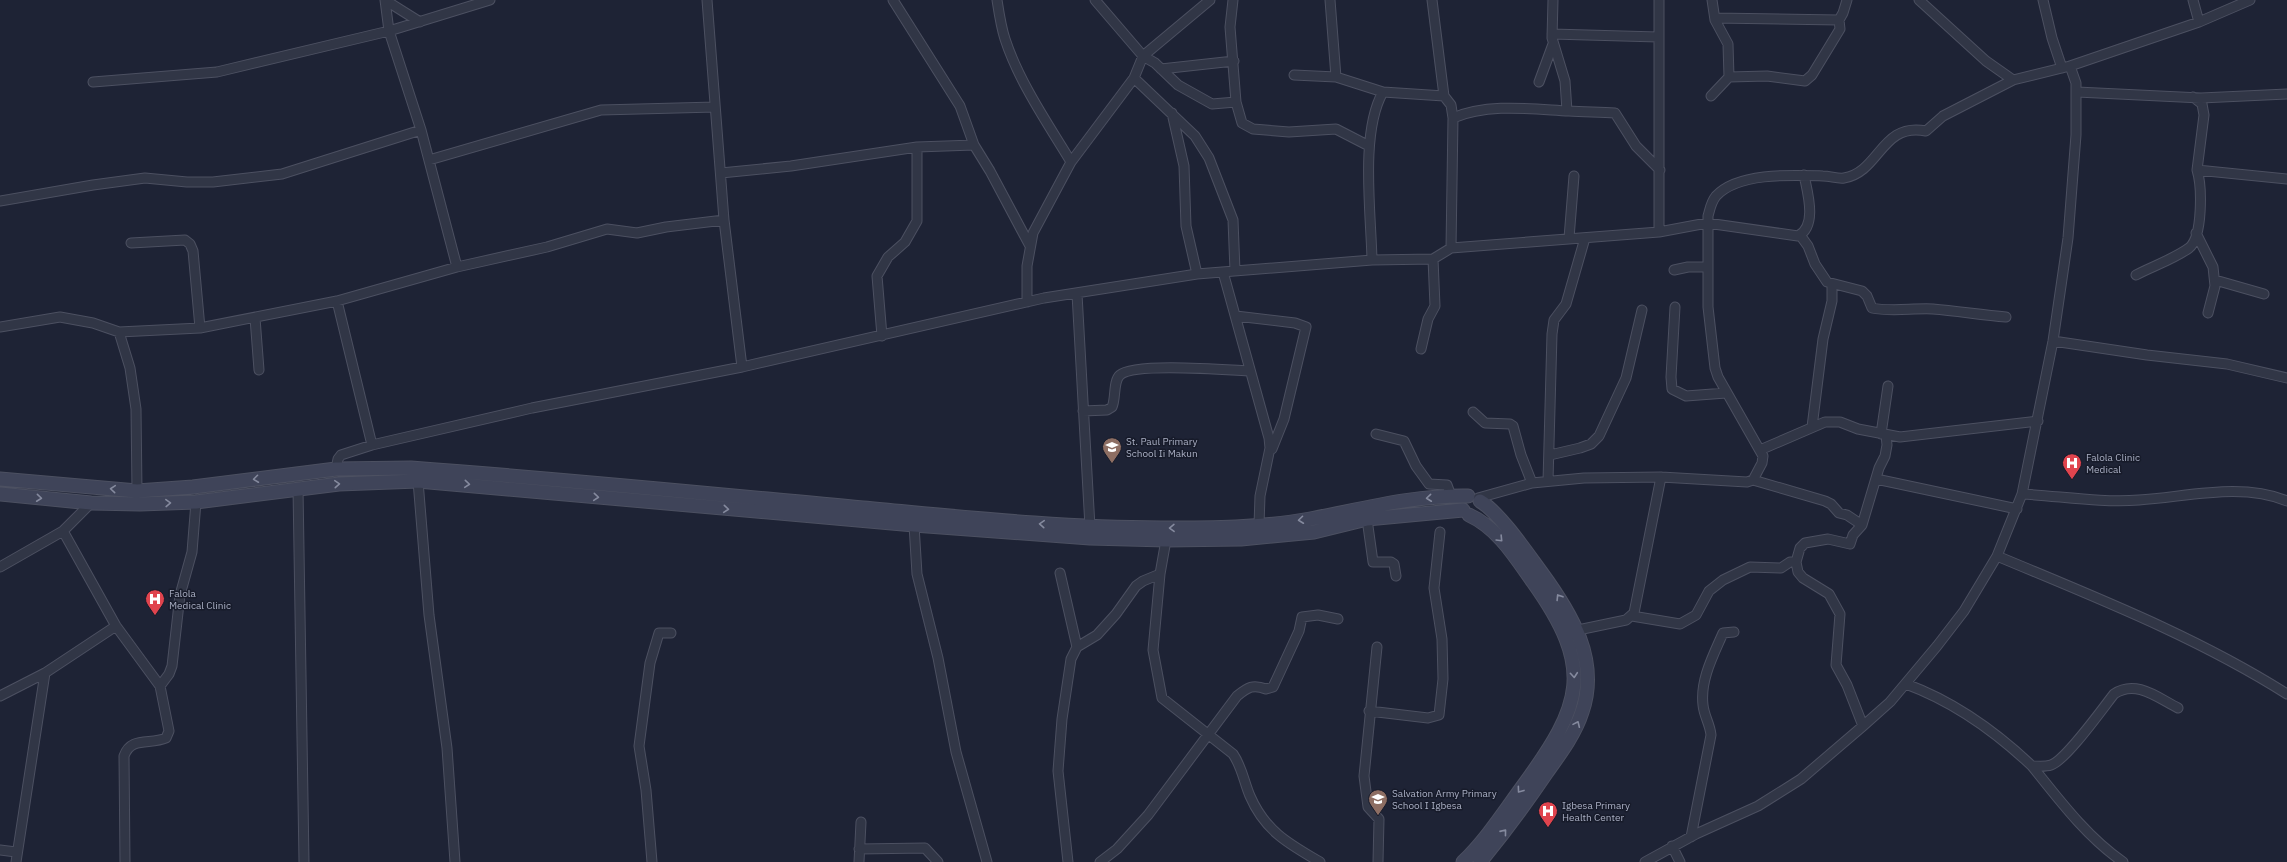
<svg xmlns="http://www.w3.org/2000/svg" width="2287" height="862" viewBox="0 0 2287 862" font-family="'IBM Plex Sans',sans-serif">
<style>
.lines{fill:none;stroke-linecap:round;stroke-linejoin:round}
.street-casing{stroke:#4c5061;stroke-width:11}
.secondary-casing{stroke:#4c5061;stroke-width:15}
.street{stroke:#313646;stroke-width:9}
.secondary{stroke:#3f4459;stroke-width:13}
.oneway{stroke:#858a9e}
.labels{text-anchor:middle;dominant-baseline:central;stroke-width:3;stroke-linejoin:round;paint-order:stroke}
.poi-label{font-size:10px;fill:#aaafc3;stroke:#171b2a;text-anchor:start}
</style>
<rect width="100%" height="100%" fill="#1e2335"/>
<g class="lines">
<defs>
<path id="street" d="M385,0L389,31L421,130L457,267
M385,0L420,22
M707,0L724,220L742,367
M893,0L960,106L974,145L990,171L1030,246
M997,0C999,13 1001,27 1005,39C1019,82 1048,124 1071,162
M1095,0L1143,56L1155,63L1178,85L1212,104L1236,102
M1233,0L1230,27L1236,102L1242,123L1253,129L1289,132L1336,129L1369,146
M1330,0L1336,77
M1432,0L1444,96L1451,105L1453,118L1451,248
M1553,0L1552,38L1565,81L1567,111
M1919,0L1986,61L2013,80
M2043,0L2052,38L2062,68
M2193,0L2199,22
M1715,18L1839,20L1843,13L1847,0
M1552,34L1658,37
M1161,69L1234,61
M1294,75L1336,77L1383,92L1444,96
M1729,77L1767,76L1805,81L1812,75L1840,29L1839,20
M1134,78L1195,136L1209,158L1233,220L1235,271
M93,82L217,72L389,31L490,0
M1539,82L1553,44
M2077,92L2201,98L2287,94
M1711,96L1729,77L1728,44L1715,20L1712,0
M1172,113L1184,166L1186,226L1197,274
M1453,118C1488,103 1531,109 1569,111C1584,112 1599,112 1615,113L1636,146L1660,170
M429,160L601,110L715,107
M2197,170L2287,179
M721,173L791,166L917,147L974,145
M0,201L93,185L145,178L187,182H213L282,174L421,130
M1659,232V0
M2196,233L2213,267L2215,286L2208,313
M1800,235L1808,246L1815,264L1827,282L1862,291L1867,296L1872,308C1890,312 1913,308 1933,309C1957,311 1982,315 2006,317
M1569,238L1574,176
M131,243L185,240L190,244L193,251L200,328
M1372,260C1371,213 1360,132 1383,92
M1674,270L1688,267H1708
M1223,272L1269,438L1270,448L1260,496L1259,525
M2136,275C2153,266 2174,259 2189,248C2203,237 2202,186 2197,170L2204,115L2202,104L2193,97
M2215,280L2264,294
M1077,294L1090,527
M337,301L372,445
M1027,302V266L1033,233L1071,162L1134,78L1143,56L1210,0
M1675,307L1671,377L1672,389L1686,396L1726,393
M1236,316L1295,323L1306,327L1284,419L1272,449L1270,448
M255,318L259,370
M0,327L60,317L93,323L119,332L200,328L337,301L457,267L547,247L607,229L637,233L666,227L724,220
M119,332L130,368L136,409L137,491
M882,336L877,276L888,257L905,242L917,221V147
M2053,341L2147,355L2227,364L2287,378
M1421,349L1428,319L1435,306L1433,259
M1083,411L1107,410L1112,407C1116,399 1113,381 1120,375C1134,362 1228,370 1250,371
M1473,412L1485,423L1510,424L1513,426L1521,455L1532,483
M1812,427L1823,339L1832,301V284
M1376,434L1404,441L1416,466L1429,484L1447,485L1451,496
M1881,434L1888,386
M1760,450L1825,422H1840L1858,429L1900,437L2038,421
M1550,455L1580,448L1591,444L1599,436L1626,378L1642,310
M336,469L338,459L341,455L372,445L532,408L742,367L1044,298L1197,274L1372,260L1433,259L1451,248L1659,232L1707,223L1798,236C1818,226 1807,191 1804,175
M1876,479L2017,509
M1753,480L1825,501L1831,504L1839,513L1847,515L1862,525
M418,481L429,615L447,748L455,862
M1548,481L1552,334L1554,320L1566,304L1585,238
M298,488L304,862
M2022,494C2060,496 2101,503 2139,500C2187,497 2241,482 2287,501
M1478,498L1532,483L1584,478L1661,477L1747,482L1753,480L1762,463L1763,456L1718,377L1715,368L1708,307V216C1710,209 1711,202 1716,196C1738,172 1793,175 1823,176C1830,176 1838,179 1844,178C1880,172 1881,122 1926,131L1943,116L2013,80L2070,66L2199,22L2250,0
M1367,519L1373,562H1391L1394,564L1396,576
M914,525L917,574L938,658L956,752L987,862
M63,531L116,626L160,686L169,731L166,738C150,745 131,736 124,756L125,862
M1166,540L1160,574L1153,650L1162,698L1233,754C1242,767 1244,782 1250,796C1265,831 1289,844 1320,862
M1997,556C2097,598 2195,636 2287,694
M0,567L63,531L91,503
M1060,573L1077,647
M1632,616L1680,624L1696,615L1709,591L1723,580L1750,567L1781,568L1790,562H1796
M1578,630L1626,620L1634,613L1661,477
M1377,647L1364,776L1368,807L1379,819L1378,862
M1906,684C1955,702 1995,731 2032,766C2038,766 2045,767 2051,765C2066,760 2103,708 2114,694C2136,679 2158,698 2178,708
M160,686L169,674L172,666L180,595L192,552L196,502
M0,696L45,673
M1369,711L1428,718L1439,715L1443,679L1442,639L1434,588L1440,532
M1863,726L1847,685L1836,665L1840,614L1829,594L1803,578L1798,572L1796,562L1800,548L1805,543L1828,539L1850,544L1853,535L1862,525L1879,468L1885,456L1887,445L1886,435
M2032,766C2060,801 2087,837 2123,862
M1691,837L1711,735C1710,724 1704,716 1703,705C1700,680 1713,656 1723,633L1734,632
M1672,846L1680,862
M859,849L925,848L938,862
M0,850L16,852
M16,862L45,673L116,626
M652,862L646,790L639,746L650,663L659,633H671
M859,862L861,822
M1068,862L1058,771L1062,719L1071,659L1077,647L1097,635L1116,614L1136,586L1143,581L1160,574
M1100,862L1117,849L1148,815L1237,696C1248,687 1253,684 1266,689L1273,687L1299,631L1302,617L1318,615L1338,619
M1645,862L1696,834L1758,806L1801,779L1863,726L1890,702L1937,646L1964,611L1997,556L2022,494L2053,341L2068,238L2076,135V83L2070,66"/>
<path id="secondary" d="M0,479L137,491L193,487L336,469L411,468C562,479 712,494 863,508C962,517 1061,528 1161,528C1210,528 1262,528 1310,519C1363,509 1414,495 1468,496
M0,494L91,503L140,504L196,502L339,484L418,481L914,525L1090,538L1166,540L1241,539L1314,532L1367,519L1463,510
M1463,862C1486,840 1504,812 1523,786C1583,704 1595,669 1533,582C1516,558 1498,528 1469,515
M1480,862C1504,833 1526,803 1547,772C1560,754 1575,734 1582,712C1600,660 1571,613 1541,572C1527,553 1500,513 1480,501"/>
</defs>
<use href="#street" class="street-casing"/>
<use href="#secondary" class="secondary-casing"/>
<use href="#street" class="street"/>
<use href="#secondary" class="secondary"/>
</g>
<defs><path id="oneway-chevron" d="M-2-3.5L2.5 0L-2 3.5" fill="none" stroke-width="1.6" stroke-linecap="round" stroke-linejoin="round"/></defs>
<g class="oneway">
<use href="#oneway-chevron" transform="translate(256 479) rotate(173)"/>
<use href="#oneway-chevron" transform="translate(337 484) rotate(-4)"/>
<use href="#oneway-chevron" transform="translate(467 484) rotate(5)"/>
<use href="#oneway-chevron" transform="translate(113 489) rotate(-175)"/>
<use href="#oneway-chevron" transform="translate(596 497) rotate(5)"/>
<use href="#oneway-chevron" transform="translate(39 498) rotate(6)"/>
<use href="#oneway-chevron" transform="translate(1429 498) rotate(174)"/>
<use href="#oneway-chevron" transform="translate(168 503) rotate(-2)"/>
<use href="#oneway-chevron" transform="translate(726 509) rotate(5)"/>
<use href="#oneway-chevron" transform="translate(1301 520) rotate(173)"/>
<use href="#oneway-chevron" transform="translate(1042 524) rotate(-176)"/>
<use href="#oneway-chevron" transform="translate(1172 528) rotate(179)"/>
<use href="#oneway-chevron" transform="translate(1500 539) rotate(46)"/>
<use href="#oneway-chevron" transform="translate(1559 597) rotate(-122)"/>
<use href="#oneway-chevron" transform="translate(1574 675) rotate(85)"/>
<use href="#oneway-chevron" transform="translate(1577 724) rotate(-66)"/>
<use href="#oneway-chevron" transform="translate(1520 790) rotate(126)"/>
<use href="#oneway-chevron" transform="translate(1504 832) rotate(-51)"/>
</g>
<defs>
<symbol id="school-pin" viewBox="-11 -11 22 30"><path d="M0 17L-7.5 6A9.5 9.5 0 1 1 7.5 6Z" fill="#8d6e63" stroke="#171b2a"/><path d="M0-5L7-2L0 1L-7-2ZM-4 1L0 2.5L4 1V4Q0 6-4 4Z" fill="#fff"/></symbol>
<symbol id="hospital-pin" viewBox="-11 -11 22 30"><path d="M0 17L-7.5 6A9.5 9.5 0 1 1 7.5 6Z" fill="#e0444e" stroke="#171b2a"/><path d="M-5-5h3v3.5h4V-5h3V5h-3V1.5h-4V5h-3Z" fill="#fff"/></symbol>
</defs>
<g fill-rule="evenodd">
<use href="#school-pin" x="1101" y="436" width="22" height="30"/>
<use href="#hospital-pin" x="2061" y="452" width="22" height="30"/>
<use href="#hospital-pin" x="144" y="588" width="22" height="30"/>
<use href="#school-pin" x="1367" y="788" width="22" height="30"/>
<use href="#hospital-pin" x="1537" y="800" width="22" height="30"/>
</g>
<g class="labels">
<g class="poi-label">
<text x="1126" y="441">St. Paul Primary<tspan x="1126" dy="12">School Ii Makun</tspan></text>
<text x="2086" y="457">Falola Clinic<tspan x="2086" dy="12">Medical</tspan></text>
<text x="169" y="593">Falola<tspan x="169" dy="12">Medical Clinic</tspan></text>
<text x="1392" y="793">Salvation Army Primary<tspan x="1392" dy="12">School I Igbesa</tspan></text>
<text x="1562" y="805">Igbesa Primary<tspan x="1562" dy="12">Health Center</tspan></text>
</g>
</g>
</svg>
